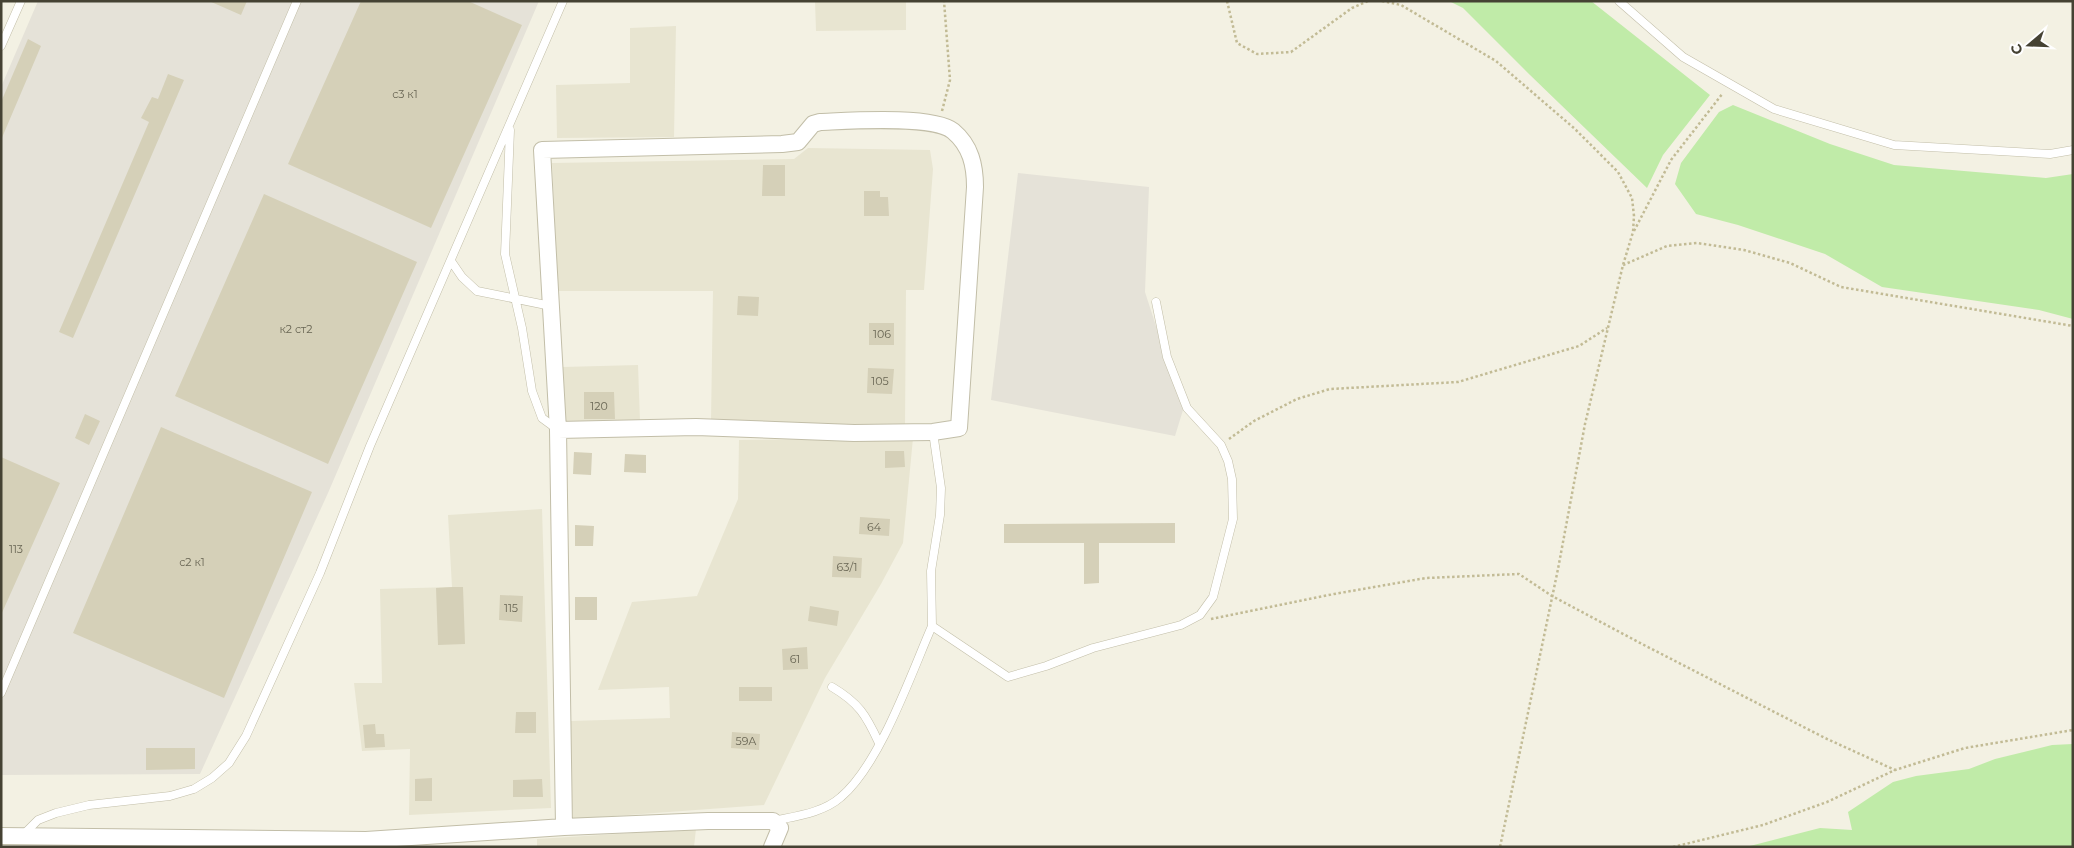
<svg xmlns="http://www.w3.org/2000/svg" width="2074" height="848" viewBox="0 0 2074 848" font-family="Montserrat,sans-serif">
<style>
.residential{fill:#e8e5d1}
.industrial{fill:#e5e2d8}
.green{fill:#c0eba8}
.building{fill:#d5d0b8}
.lines{fill:none;stroke-linecap:round;stroke-linejoin:round}
.lane-casing{stroke:#c2bea8;stroke-width:9}
.street-casing{stroke:#c2bea8;stroke-width:18}
.path{stroke:#c2bb95;stroke-width:2.5;stroke-dasharray:2.5 2.5;stroke-linecap:butt}
.lane{stroke:#fff;stroke-width:8}
.street{stroke:#fff;stroke-width:16}
.labels{text-anchor:middle;dominant-baseline:central;stroke-width:4.5;stroke-linejoin:round;paint-order:stroke}
.number-label{font-size:11px;fill:#696654}
</style>
<rect width="100%" height="100%" fill="#f3f1e3"/>
<path class="residential" d="M815,1H906V30L816,31Z
M676,26L674,137L557,138L556,85L630,83V28Z
M808,148L930,150L933,169L924,290H906L905,426L711,421L713,291H558L552,163L794,159Z
M638,365L640,421L565,423L563,367Z
M913,438L903,543L881,584L825,678L764,805L573,819L570,779L571,721L670,718L669,687L598,690L632,602L697,596L738,499L739,440Z
M542,509L551,808L409,815L410,749L362,751L354,683H382L380,589L452,587L448,515Z
M696,829L694,847H533L537,846V839Z"/>
<path class="industrial" d="M38,1H539L328,493L200,774L1,775V87Z
M1018,173L1149,187L1145,292L1183,410L1175,436L991,400Z"/>
<path class="green" d="M1449,1H1591L1710,95L1663,155L1647,188L1530,75L1463,8Z
M1733,105L1830,144L1894,165L2046,178L2073,174V319L2039,310L1882,287L1825,254L1738,225L1696,214L1675,184L1681,163L1719,112Z
M2073,744V847H1746L1820,828L1852,830L1848,812L1893,782L1916,776L1969,769L1995,759L2052,745Z"/>
<path class="building" d="M209,1H247L241,15Z
M361,1H468L522,25L431,228L288,164Z
M28,39L41,46L1,140V102Z
M168,74L184,80L73,338L59,332L149,122L141,118L152,97L158,99Z
M763,165H785V196H762Z
M864,191H880V197H888L889,216H864Z
M264,194L417,262L328,464L175,396Z
M738,296L759,297L758,316L737,315Z
M869,323H894V345H869Z
M868,368L894,369L892,394L867,393Z
M584,392H614L615,419H584Z
M85,414L100,421L89,445L75,438Z
M161,427L312,492L224,698L73,633Z
M885,451H904L905,467L885,468Z
M574,452L592,453L591,475L573,474Z
M625,454L646,455V473L624,472Z
M1,457L60,483L1,615Z
M860,517L890,519L889,536L859,534Z
M1175,523V543H1099V583L1084,584V543H1004V524Z
M575,525L594,526L593,546H575Z
M833,556L862,558L861,578L832,577Z
M452,587H463L465,644L438,645L436,588Z
M500,595L523,596L522,622L499,620Z
M575,597H597V620H575Z
M810,606L839,611L837,626L808,621Z
M807,647L808,669L783,670L782,649Z
M739,687H772V701H739Z
M516,712H536V733H515Z
M375,724L376,734H384L385,747L365,748L363,725Z
M732,732L760,734L759,750L731,748Z
M146,748H195V769L146,770Z
M432,778V801H415V779Z
M542,779L543,797H513V780Z"/>
<g class="lines">
<defs>
<path id="lane" d="M1619,1L1683,57L1774,109L1894,145L2050,154L2073,150
M1,46L21,1
M510,130L505,254L522,328L532,391L542,418L557,429
M451,261L462,277L477,291L551,306
M932,626L931,571L940,515L941,488L933,432
M832,687C859,703 866,715 879,743
M1,693L297,1
M773,821C796,816 823,813 841,797C880,764 911,674 932,626L1008,677L1046,666L1093,648L1181,625L1200,615L1213,597L1233,519L1232,479L1228,461L1221,445L1187,408L1167,357L1156,302
M24,834L38,820L56,813L89,805L170,796L194,789L212,778L229,763L246,736L320,573L370,446L563,1"/>
<path id="street" d="M558,430L696,427L854,433L933,432L959,428L975,187C975,166 971,146 953,131C933,115 848,121 820,122L813,124L798,142L782,144L542,150L558,430L564,827
M1,836L366,840L564,827L708,821H773L780,828L772,847"/>
</defs>
<use href="#lane" class="lane-casing"/>
<use href="#street" class="street-casing"/>
<path class="path" d="M1227,1L1237,43L1257,54L1291,52L1352,8L1368,1
M1382,1L1401,5L1496,61L1575,129L1618,172L1632,198L1634,216L1633,232L1623,265L1585,424L1558,569L1500,847
M942,111L950,80L944,1
M1634,231L1671,160L1723,93
M1623,265L1667,246L1697,243L1744,250L1790,263L1841,287L2073,326
M1229,439L1254,421L1297,399L1330,389L1458,382L1579,346L1607,328
M1211,619L1334,594L1426,578L1519,574L1552,596L1642,644L1825,738L1895,770
M1673,847L1763,825L1827,802L1895,770L1965,748L2073,730"/>
<use href="#lane" class="lane"/>
<use href="#street" class="street"/>
</g>
<g class="labels">
<g class="number-label">
<text x="405" y="94">с3 к1</text>
<text x="296" y="329">к2 ст2</text>
<text x="882" y="334">106</text>
<text x="880" y="381">105</text>
<text x="599" y="406">120</text>
<text x="874" y="527">64</text>
<text x="16" y="549">113</text>
<text x="192" y="562">с2 к1</text>
<text x="847" y="567">63/1</text>
<text x="511" y="608">115</text>
<text x="795" y="659">61</text>
<text x="746" y="741">59А</text>
</g>
</g>
<rect width="2074" height="848" fill="none" stroke="#454233" stroke-width="5"/>
<g transform="translate(2029 45) rotate(251)" stroke="#ffffff" stroke-width="4" paint-order="stroke">
<path d="M0-4L9 19L0 12L-9 19Z" fill="#454233"/>
<text y="-8" font-size="14" font-weight="bold" text-anchor="middle" fill="#454233">С</text>
</g>
</svg>
